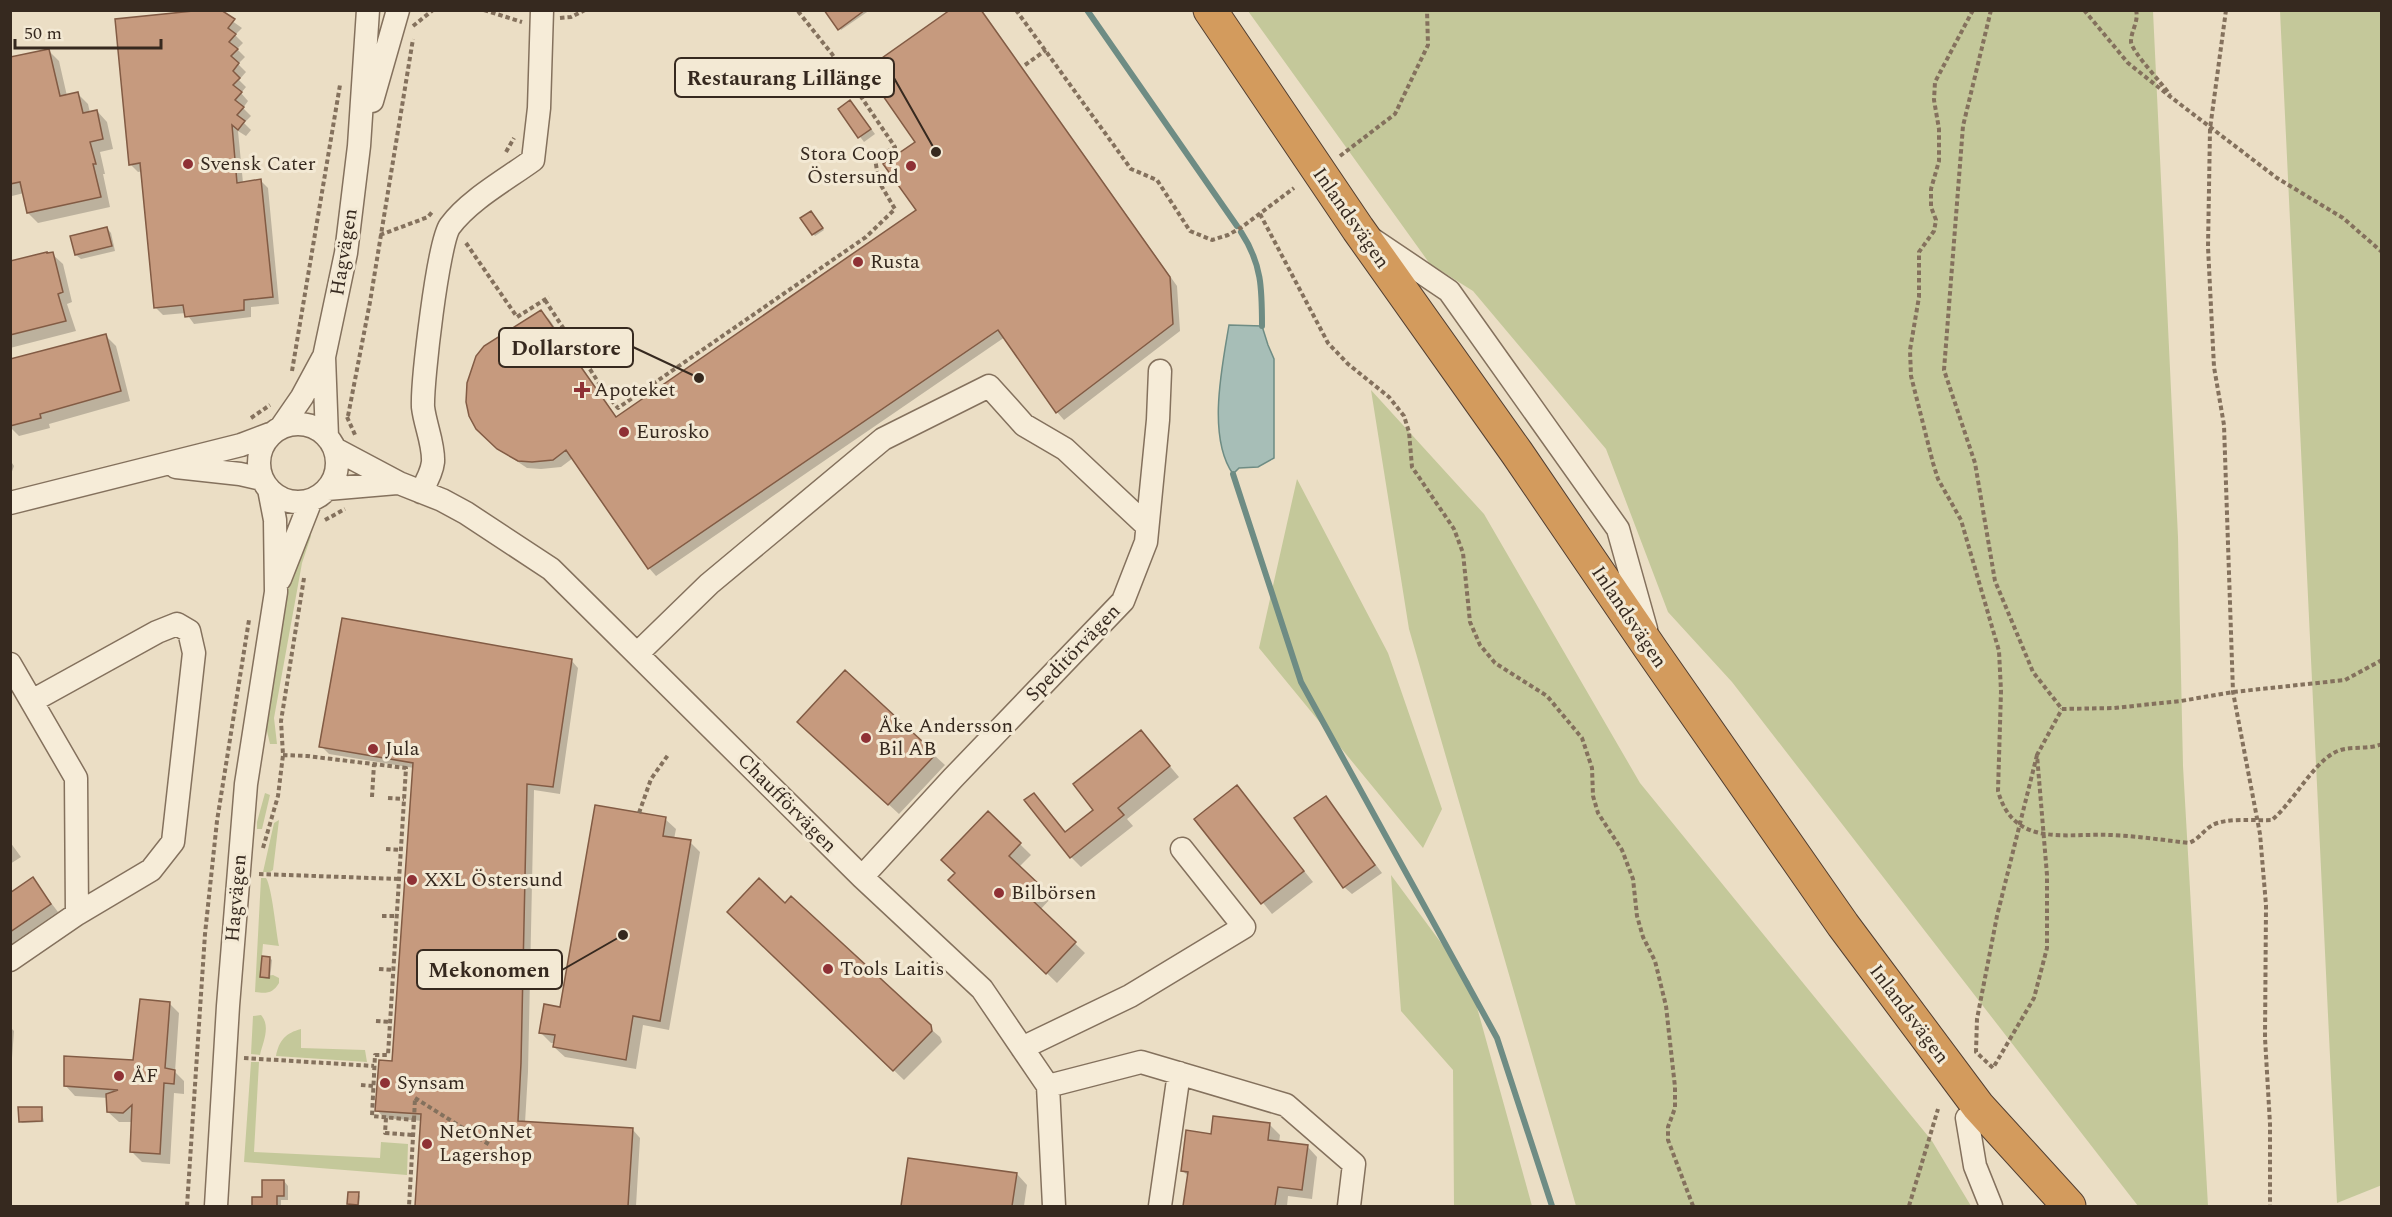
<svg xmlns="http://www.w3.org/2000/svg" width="2392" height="1217" viewBox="0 0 2392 1217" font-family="Spectral,serif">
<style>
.green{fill:#c4c89a}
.water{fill:#a7beb7;stroke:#6e8c84;stroke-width:1.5}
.shadow{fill:#0003}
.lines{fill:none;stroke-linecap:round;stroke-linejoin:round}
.stream{stroke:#6e8c84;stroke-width:6}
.building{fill:#c69a7e;stroke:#825b44;stroke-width:1.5}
.minor-casing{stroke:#84715d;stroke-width:25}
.highway-casing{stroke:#533f31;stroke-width:35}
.path{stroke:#84715d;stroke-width:4;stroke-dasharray:4.5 3;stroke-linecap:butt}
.minor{stroke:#f6ecd8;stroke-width:22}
.highway{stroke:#d39b5d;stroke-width:33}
.poi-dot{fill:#8f3135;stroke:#f3e9d4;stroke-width:2}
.labels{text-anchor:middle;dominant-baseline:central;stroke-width:6;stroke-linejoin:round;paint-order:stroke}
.poi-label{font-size:20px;fill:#36291f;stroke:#f3e9d4;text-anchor:start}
.street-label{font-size:20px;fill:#36291f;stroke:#f3e9d4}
.leader{fill:none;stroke:#36291f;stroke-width:2}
.callout-dot{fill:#36291f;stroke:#f3e9d4;stroke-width:2}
.callout{fill:#f3e9d4;stroke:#36291f;stroke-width:2}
.callout-label{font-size:21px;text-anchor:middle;font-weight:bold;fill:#36291f}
</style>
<rect width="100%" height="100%" fill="#ebdec5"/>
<path class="green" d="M1248,11H2153L2178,537L2183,766L2208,1206H2138L1732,682L1668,612L1606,449L1473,291L1430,264Z
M2280,11H2382V1185L2337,1203Z
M1371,390L1484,514L1640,783L1932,1141L1971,1206H1576L1409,629Z
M1297,479L1388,653L1442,809L1423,848L1259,648Z
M307,530L311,536L302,563L274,718L277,744H270L266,727L268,711L289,583Z
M265,793L270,795L262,829H257V822Z
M279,820L273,870L270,872H263L274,823Z
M1391,875L1470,982L1532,1206H1454L1453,1070L1401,1011Z
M261,878H266C272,887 276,932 279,946L263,944L260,977L273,975L279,978V983C273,993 267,994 255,992Z
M261,1015C271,1026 263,1042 260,1055L251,1054L253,1016Z
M301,1029V1048L365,1050L367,1062L276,1056C279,1040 286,1033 301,1029Z
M251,1062H259L254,1152L380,1158L381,1142L408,1144L407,1175L244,1162Z"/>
<path class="water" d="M1229,325L1262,326L1268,345L1274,359V458L1258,467L1239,468L1233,474C1207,437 1222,367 1229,325Z"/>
<path class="shadow" d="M826,10H870L841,30Z
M952,10H982L1177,286L1180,331L1064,420L1057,412L1005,337L656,576L649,568L573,458L561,467L541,469L527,468L493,445L541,312L549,319L617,418L918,210L917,143Z
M218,11L242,28L235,35L243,43L237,49L245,57L238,64L246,72L239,80L246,87L241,93L248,101L243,108L251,116L244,123L251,130L246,136L238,131L243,183L260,180L268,188L279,304L251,307V317L194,324L186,313L163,315L155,307L143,171L138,172L130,164Z
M49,51L59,61L67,96L78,94L88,104L90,113L97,111L107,122L113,149L100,152L105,174H103L110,207L38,223L28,213L24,193L12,196L10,194V59Z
M855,107L875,134L864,142L840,110Z
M812,215L824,230L815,236L802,219Z
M107,228L111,233L115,251L81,259L76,255Z
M52,254L63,264L72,302L67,304L76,331L10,348V263Z
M106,336L116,346L130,401L49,424L50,428L19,436L10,427V361Z
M10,460L14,466L10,477Z
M571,660L578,668L560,794L534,790L528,1072L525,1123L633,1130L640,1138L636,1206H417L423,1121L384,1118L377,1110L393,1062L414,768L329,754L321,746Z
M810,732L934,755L945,765L899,814Z
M1141,732L1179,777L1127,819L1133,826L1081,867L1071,857L1034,795L1066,833L1095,810Z
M1237,787L1313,882L1272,914L1196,819Z
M1326,798L1382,873L1352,894L1344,887Z
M988,813L1031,855L1019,867L1051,898L1040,910L1085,953L1057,983L950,880L957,873Z
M665,819L676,829L674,839L690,842L700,852L669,1030L643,1025L636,1069L565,1057L554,1047L555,1043H551L540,1032L561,1009Z
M10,842L21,857L10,864Z
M33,879L58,912L10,945V894Z
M785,905L940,1037L942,1042L904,1080L729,912Z
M270,958L272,960L270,979L263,978L261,976Z
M169,1003L179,1013L175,1072L184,1081V1094L174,1093L170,1164L142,1162L132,1152L133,1122H119L108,1112V1098L75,1096L65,1085L135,1061Z
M10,1027L14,1031L10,1085Z
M41,1108L44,1122L22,1123L20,1121Z
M1270,1125L1280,1135L1279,1143L1307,1146L1317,1157L1312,1199L1288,1196L1287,1206H1185L1189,1177L1182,1170L1212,1135Z
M909,1159L1017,1174L1027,1185L1024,1206H903Z
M284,1181L288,1186V1200H281V1206H254V1198H264Z
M358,1194L360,1196L359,1206L351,1205L349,1203Z"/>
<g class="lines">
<path class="stream" d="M1087,10L1237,226
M1241,232C1262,264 1262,289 1262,326
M1233,474L1301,682L1497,1038L1552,1206"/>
</g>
<path class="building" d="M203,10H221L235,19L228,28L236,34L229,42L238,49L231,56L239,63L233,71L240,78L233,85L242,92L235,100L244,107L237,115L245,121L238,130L232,125L237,183L261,179L273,297L244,300V310L185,317L183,305L154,308L140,163L129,165L115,19Z
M824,10H865L838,30Z
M950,10H981L1170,277L1173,324L1056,413L998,330L648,569L566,450L553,460L532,462L518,461L497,449L476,429L469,416L466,402L467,383L476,356L484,346L541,310L616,417L916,210L883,164L915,142L865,70Z
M49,49L60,96L78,92L83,113L97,110L103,139L90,142L96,164H93L101,197L27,213L20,182L10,184V57Z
M850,100L871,129L858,138L838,109Z
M811,211L823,228L812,235L800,218Z
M107,227L112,246L75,255L70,236Z
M47,252V253L53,252L63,292L58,294L66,321L10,335V261Z
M106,334L121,391L40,414L41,418L10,426V359Z
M342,618L572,659L553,787L527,784L521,1063L518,1121L633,1128L628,1206H415L421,1114L375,1111L379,1060L392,1061L413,763L319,747Z
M845,670L936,754L888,805L797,722Z
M1141,730L1170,766L1118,808L1124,815L1070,858L1024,800L1034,793L1065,832L1093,810L1073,784Z
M1237,785L1304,871L1261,904L1194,819Z
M1326,796L1375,865L1343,888L1294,818Z
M595,805L666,817L663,836L691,840L660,1021L633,1016L626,1060L553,1047L555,1035L539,1033L544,1004L560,1007Z
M988,811L1021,843L1009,856L1042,887L1031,899L1076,942L1046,974L948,880L955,873L941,860Z
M33,877L51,904L10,932V893Z
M759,878L785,903L791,896L931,1025L932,1031L893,1071L727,912Z
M262,956L270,957L269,978L260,977Z
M140,999L170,1002L165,1068L175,1070L174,1084L164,1083L160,1154L130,1152L132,1105L123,1113L107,1112L106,1094L118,1090L64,1086V1056L133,1060Z
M18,1107H42V1121L19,1122Z
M1213,1116L1270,1123L1268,1140L1308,1145L1302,1190L1278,1187L1275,1206H1183L1188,1172L1181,1171L1186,1130L1211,1134Z
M908,1158L1017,1173L1012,1206H901Z
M262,1180H284V1196H277V1206H252V1197H262Z
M348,1192H359L358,1205L347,1204Z"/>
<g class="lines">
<defs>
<path id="minor" d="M372,101L398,10
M1372,239L1449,291L1618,529L1646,629
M259 463a39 39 0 1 1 78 0a39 39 0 1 1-78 0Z
M282,426L302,397L323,358
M327,437L324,357L346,253L359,146L368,10
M335,449L399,483L442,500L466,513L551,569L862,877L982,989L1048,1086L1054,1206
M176,467L240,474L262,479
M327,489L397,483
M421,492C426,483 432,472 433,462C434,444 425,425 423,407C422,383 438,242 450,226C469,200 507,179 533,160L539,108L542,10
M10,503L241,445L270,434
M280,579L311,500
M637,654L709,584L883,439L989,386L1024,425L1065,449L1147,526
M10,664L76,778L77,914L10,960
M32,701L157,632L177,624L189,631L194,653L173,842L151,870L77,914
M862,877L953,778L1123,601L1146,542L1158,420L1160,371
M1022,1048L1130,996L1244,927L1182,849
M1048,1086L1141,1062L1286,1105L1354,1164L1349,1206
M1967,1118L1975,1166L1991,1206
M216,1206L228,1006L246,784L276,592L275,520L269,489
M1160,1206L1179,1073"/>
<path id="highway" d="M1210,10L1358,229L1517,453L1652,651L1843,925L1978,1106L2069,1206"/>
</defs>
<use href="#minor" class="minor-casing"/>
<use href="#highway" class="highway-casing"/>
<path class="path" d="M484,10L522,22
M1016,10L1131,169L1157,180L1190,231L1212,240L1228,235L1242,227L1294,188
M1973,10L1935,82L1934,100L1939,129V161L1931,189V207L1936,220L1934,231L1919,252V297L1910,350L1911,376L1933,463L1938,479L1961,520L1999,651L2001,691L1998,791C2014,848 2065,833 2110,835C2137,836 2163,840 2189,843C2199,839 2203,831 2211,826C2224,817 2256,821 2272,820C2293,802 2311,767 2332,754C2347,744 2365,751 2382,744
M1991,10L1963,126L1944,370L1975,463L1995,581L2033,672L2062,709
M2084,10L2128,63L2172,98L2277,178L2343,218L2382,252
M2136,10C2139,22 2131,30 2131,42C2132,52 2162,83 2170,95
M2226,10L2210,129L2208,247L2214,367L2224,425L2233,692L2260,834L2266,905L2265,1038L2270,1124V1206
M560,18L571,17L585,10
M413,26L433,10
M1025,65L1046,50
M506,152L514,138
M1340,156L1395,114L1428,45L1427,10
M1260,214L1328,343L1348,364L1389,397L1404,416L1409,432L1412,467L1454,529L1463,553L1470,622L1480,645L1495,663L1547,696L1582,738L1592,768L1593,796L1598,813L1622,850L1633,879L1637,916L1643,937L1655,961L1666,1006L1675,1087V1108L1668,1127V1140L1693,1206
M380,235L428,217L433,211
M466,243L517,317L549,297
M545,300L606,394L618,408L866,237L895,209L879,182L875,159L895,147L832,54L797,10
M292,371L340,85
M348,416L370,302L413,39
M347,417L356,437
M251,418L270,405
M325,520L345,509
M2062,709L2114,708L2181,701L2233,692L2345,680L2382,660
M283,755L307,756L406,768L388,1055H375L372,1116L414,1120L409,1206
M2037,755L1997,916L1977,1019L1976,1052L1993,1068L2034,998L2047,948V875L2037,755L2062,709
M372,797L374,764
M388,798L404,799
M639,813L651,779L668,755
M263,848L278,796L283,755L281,721L304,578
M386,849L401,850
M259,874L399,879
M382,916H396
M379,969L393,970
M376,1021L390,1022
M244,1058L374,1066
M361,1085L373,1086
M415,1098L490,1145
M386,1118L385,1133L413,1135
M414,1120L415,1098
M187,1206L205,934L217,821L249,620
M1909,1206L1938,1109"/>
<use href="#minor" class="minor"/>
<use href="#highway" class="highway"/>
</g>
<g class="poi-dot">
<circle cx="188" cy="164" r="6"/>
<circle cx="911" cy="166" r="6"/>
<circle cx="858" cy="262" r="6"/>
<path d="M579 381h6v6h6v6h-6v6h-6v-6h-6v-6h6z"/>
<circle cx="624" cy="432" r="6"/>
<circle cx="866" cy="738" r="6"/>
<circle cx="373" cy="749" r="6"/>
<circle cx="412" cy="880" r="6"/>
<circle cx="999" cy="893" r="6"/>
<circle cx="828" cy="969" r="6"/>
<circle cx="119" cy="1076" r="6"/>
<circle cx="385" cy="1083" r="6"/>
<circle cx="427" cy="1144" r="6"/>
</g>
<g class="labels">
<g class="poi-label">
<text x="899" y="154" text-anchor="end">Stora Coop<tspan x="899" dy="23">Östersund</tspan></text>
<text x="200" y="164">Svensk Cater</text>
<text x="870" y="262">Rusta</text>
<text x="594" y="390">Apoteket</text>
<text x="636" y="432">Eurosko</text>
<text x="878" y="726">Åke Andersson<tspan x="878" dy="23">Bil AB</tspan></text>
<text x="385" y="749">Jula</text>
<text x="424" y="880">XXL Östersund</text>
<text x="1011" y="893">Bilbörsen</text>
<text x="840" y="969">Tools Laitis</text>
<text x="131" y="1076">ÅF</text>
<text x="397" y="1083">Synsam</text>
<text x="439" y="1132">NetOnNet<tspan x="439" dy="23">Lagershop</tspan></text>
</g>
<g class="street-label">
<text transform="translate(1351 218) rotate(55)">Inlandsvägen</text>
<text transform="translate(344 252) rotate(-81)">Hagvägen</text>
<text transform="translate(1629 617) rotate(56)">Inlandsvägen</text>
<text transform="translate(1073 653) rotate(-46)">Speditörvägen</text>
<text transform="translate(787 803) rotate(45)">Chaufförvägen</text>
<text transform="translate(236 898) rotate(-85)">Hagvägen</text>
<text transform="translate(1909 1014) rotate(53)">Inlandsvägen</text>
</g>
</g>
<path class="leader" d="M936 152L894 78M699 378L633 347M623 935L562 970"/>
<g class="callout-dot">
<circle cx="936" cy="152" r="6"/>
<circle cx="699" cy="378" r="6"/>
<circle cx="623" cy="935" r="6"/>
</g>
<g class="callout">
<rect x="675" y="58" width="219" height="39" rx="6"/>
<rect x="499" y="328" width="134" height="39" rx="6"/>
<rect x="417" y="950" width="145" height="39" rx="6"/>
</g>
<g class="callout-label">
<text x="784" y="85">Restaurang Lillänge</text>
<text x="566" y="355">Dollarstore</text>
<text x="489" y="977">Mekonomen</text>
</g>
<rect width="2392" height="1217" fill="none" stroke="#36291f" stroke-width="24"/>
<path d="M15 39v9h146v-9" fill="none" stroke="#36291f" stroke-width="3"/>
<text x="24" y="39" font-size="18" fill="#36291f" stroke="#f3e9d4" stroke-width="4.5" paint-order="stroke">50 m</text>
</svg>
